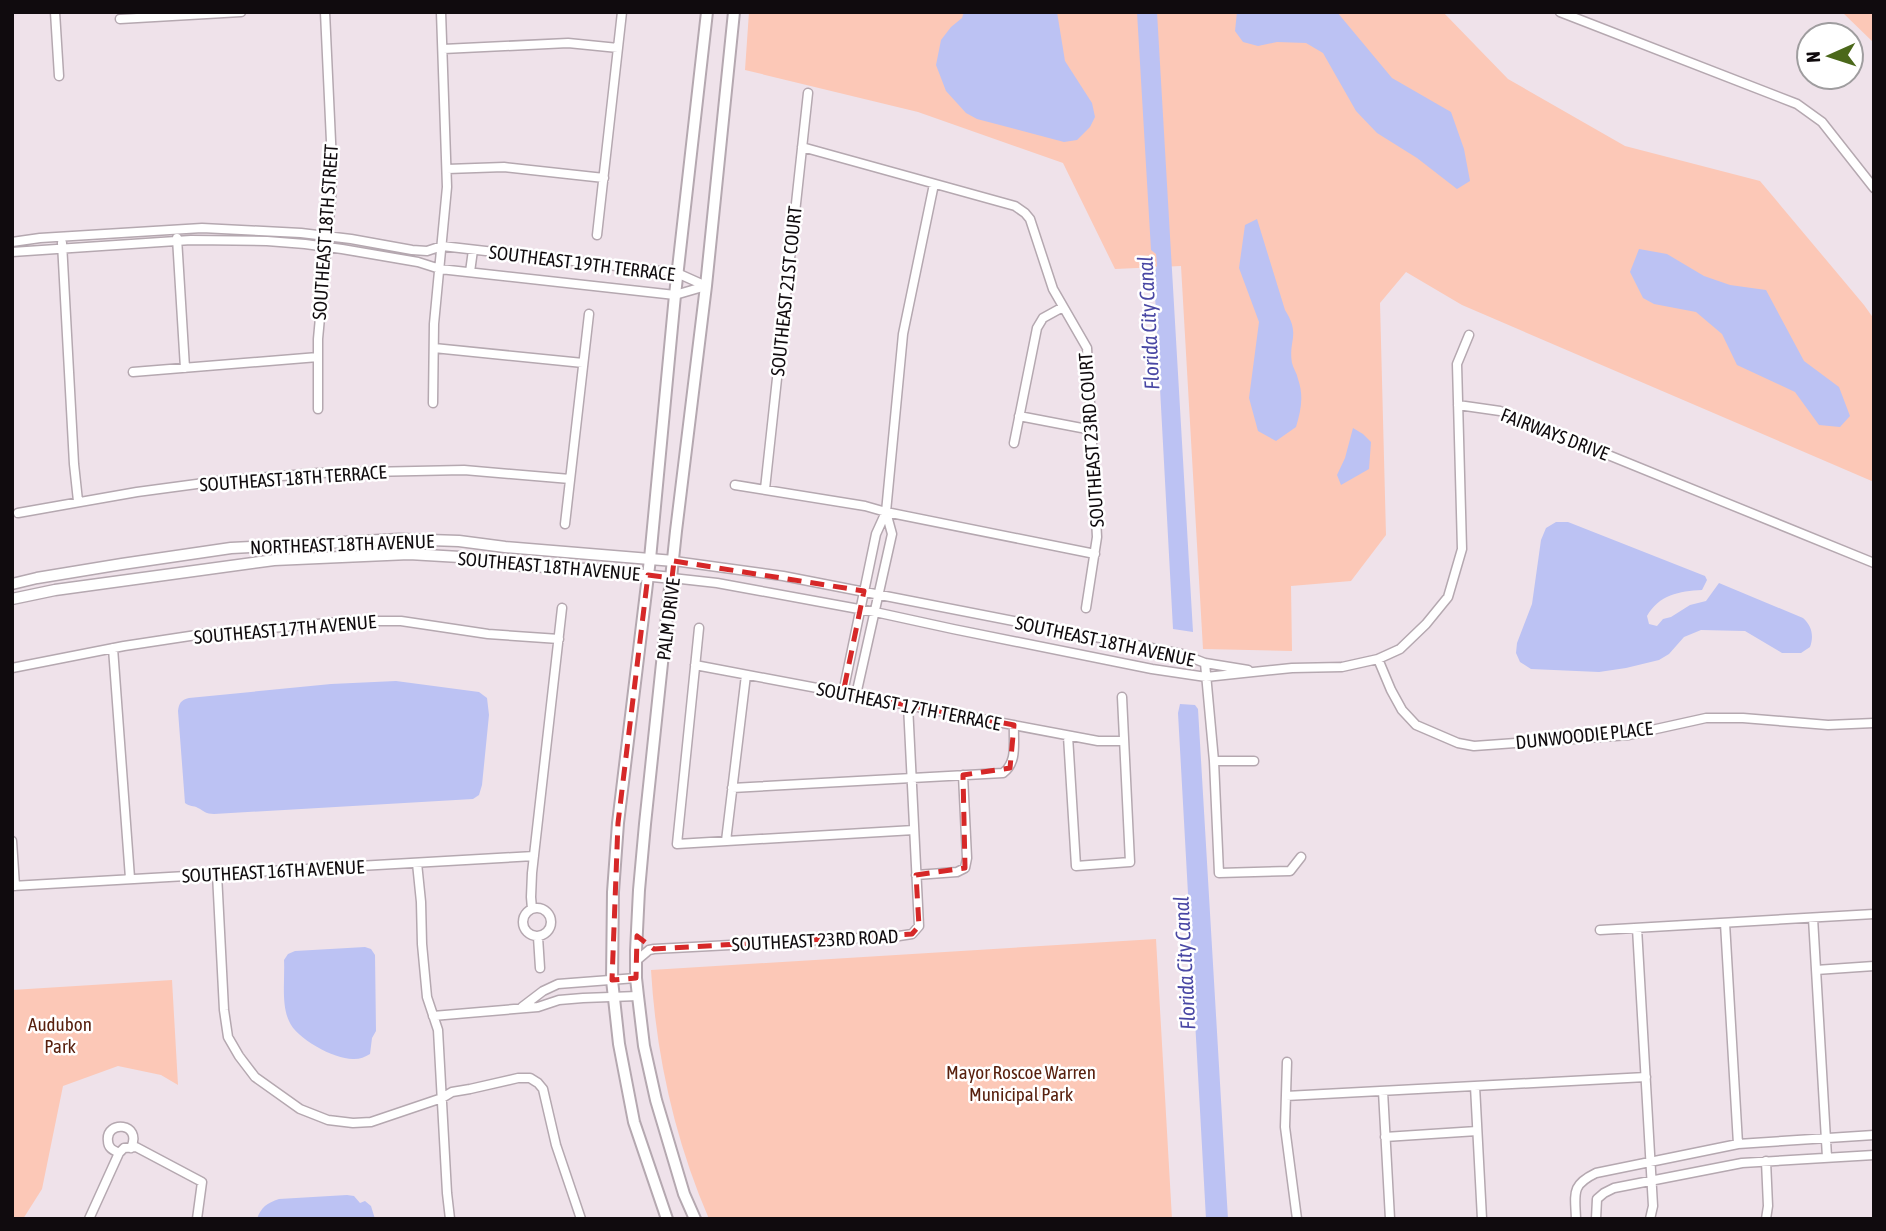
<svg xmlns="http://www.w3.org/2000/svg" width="1886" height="1231" viewBox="0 0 1886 1231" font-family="'Asap Condensed',sans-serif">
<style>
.green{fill:#fcc8b7}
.water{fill:#bcc2f3}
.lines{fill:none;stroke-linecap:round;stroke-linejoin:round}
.minor-casing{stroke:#b5a8b0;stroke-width:11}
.tertiary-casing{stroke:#b5a8b0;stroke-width:13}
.secondary-casing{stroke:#b5a8b0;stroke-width:14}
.minor{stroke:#fff;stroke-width:8}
.tertiary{stroke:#fff;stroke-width:10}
.secondary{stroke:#fff;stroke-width:10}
.marked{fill:none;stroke:#d62828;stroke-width:5;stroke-dasharray:14 9;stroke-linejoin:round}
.labels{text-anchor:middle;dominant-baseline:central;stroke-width:5;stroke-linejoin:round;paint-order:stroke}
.street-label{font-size:19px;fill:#100b0e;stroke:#fff}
.park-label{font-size:19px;fill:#58200e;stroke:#fff}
.water-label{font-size:21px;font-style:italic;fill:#4947a4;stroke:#fff}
</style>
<rect width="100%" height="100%" fill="#efe2ea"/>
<path class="green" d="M749,12H1443L1508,79L1625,146L1760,181L1864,305L1874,319V482L1462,305L1406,272L1380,303L1386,535L1351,581L1291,586L1292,651L1203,649L1181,266L1115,269L1063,163L918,112L745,70Z
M1842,12H1874V43Z
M1156,939L1172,1219H709C675,1140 656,1056 651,970Z
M172,980L178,1085L161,1075L118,1066L63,1086L42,1189L23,1219H12V990Z"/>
<path class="water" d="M964,12H1057L1065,61L1092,103L1095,117L1090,127L1077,140L1064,142L977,119L966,113L946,91L936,65L941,40L951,27L962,18Z
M1137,12H1157L1193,632L1173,629L1154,277L1157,265L1156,254L1151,250Z
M1237,12H1337L1392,78L1451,112L1464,149L1470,181L1457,189L1417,158L1377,133L1356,111L1323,53L1306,43L1277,42L1258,46L1243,42L1235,31Z
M1257,219L1285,310C1301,335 1288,340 1292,363C1293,368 1297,373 1298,379C1304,396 1301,410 1296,427L1276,441L1258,431L1249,398L1259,322L1239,268L1245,225Z
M1639,249L1667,254L1704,276L1730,285L1766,290L1804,361L1839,387L1850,416L1840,427L1819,425L1795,392L1737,365L1722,334L1696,312L1654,304L1643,298L1630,272Z
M1353,428L1363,434L1371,442L1369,469L1341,485L1337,475L1345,458Z
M1556,522H1568L1705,576L1707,580L1702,590C1679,591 1659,595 1647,616L1649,624L1657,626L1663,619L1671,617L1690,605L1706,601L1719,583L1803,618C1812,626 1814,636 1810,647L1801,653H1782L1745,631L1701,630L1684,637L1669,654L1659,660L1626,668L1599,672L1531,669L1520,662L1516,653L1517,643L1532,604L1541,540L1546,528Z
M396,681L479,692L487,698L489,715L482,785L479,795L473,799L214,814C206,814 204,811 198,808C193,805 190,807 185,803L178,711C179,703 181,700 189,698L331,684Z
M1180,704L1195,705L1198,709L1228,1219H1206L1178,713Z
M365,947L371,949L375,955L376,1031L372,1038L370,1054C365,1057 360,1059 354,1059C336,1060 296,1039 289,1021C281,1004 285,979 284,960L288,954L295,951Z
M347,1195L354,1196L360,1203L365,1201L371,1206L375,1219H257C261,1207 267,1203 279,1199Z"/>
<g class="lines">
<defs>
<path id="minor" d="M55,12L59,76
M1560,12L1797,104L1822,122L1874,188
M120,19L241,12
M443,49L568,43L618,48
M802,147L1015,206L1025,213L1030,219L1053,289L1087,348L1097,537L1086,608
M447,169L504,167L604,178
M597,235L622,12
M177,238L185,368
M12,242L40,238L202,228L301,233L351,239L412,250L427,251L442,246L677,273L706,286
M62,243L74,464L78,501
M12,252L191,240L267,241L305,244L342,249L418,262L440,269L675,295L706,286
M470,272L473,250
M434,348L583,363
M133,372L318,357
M433,403L434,324L447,187L441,12
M1458,405L1500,411L1874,563
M318,409V339L331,200L332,163L325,12
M1019,416L1092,430
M1014,443L1037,328L1043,318L1063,307
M735,485L865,506L886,512L1095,554
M765,489L808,93
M18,513L137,492L219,481L318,473L464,470L570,479
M565,524L589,314
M674,561L783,576L1182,654L1205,663L1248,670
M672,578L717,583L875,612L953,629L1152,669L1206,677L1292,668L1342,667L1378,659L1400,649L1426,624L1448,597L1462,549L1457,364L1469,335
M699,628L677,844L914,830
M113,648L130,878
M1378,659L1391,690L1402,710L1416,725L1458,743L1474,746L1629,735L1706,718H1743L1828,725L1874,723
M1205,663L1214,761L1219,873L1290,871L1301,857
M695,665L1098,741H1124
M12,668L124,646L203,634L351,621H401L488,634L559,639
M843,693L876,534L886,512L903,334L934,184
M856,695L892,534L886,512
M1068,736L1076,866L1130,862L1122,697
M1214,761H1254
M732,788L1003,773C1018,762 1013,742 1014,725
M12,841L15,886
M726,841L746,675
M417,863L421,902L422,944L427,997L438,1030L447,1193L450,1219
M217,874L224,1010L228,1037L239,1056L255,1077L300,1109L328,1120L353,1123L371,1122L442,1098L452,1092L470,1089L518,1078H530L538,1083L543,1089L556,1145L581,1219
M916,875L957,872L965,868L967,858L963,775
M12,886L534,856
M523 922a14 14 0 1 1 28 0a14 14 0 1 1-28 0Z
M532,909L531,897L532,873L562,608
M1813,918L1827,1157
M1725,923L1738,1144
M1637,928L1653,1206L1650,1219
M1600,930L1874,914
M538,937L540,968
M636,961L649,950L654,949L899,936L912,934L919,926L908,705
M1816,970L1874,966
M522,1007L543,991L558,984L636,978
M433,1016L538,1007L559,1000L583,998L638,996
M1287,1062L1285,1127L1297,1219
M1475,1086L1482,1219
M1383,1091L1390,1219
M1286,1096L1646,1077
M1385,1137L1477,1131
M119,1153C113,1150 108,1148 108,1141C105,1120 143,1122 131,1148
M1766,1161L1768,1206L1766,1219
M89,1219L119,1153L124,1148L136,1147L202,1182L197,1219
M1576,1219C1575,1193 1571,1185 1596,1173L1738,1144L1874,1135
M1596,1219L1597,1199L1604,1193L1614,1188L1742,1163L1874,1155"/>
<path id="tertiary" d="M12,584L37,578L122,564L231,548L399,539L459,541L505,547L674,561
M12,599L55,590L274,560L409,554L460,557L509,565L586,569L672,578"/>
<path id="secondary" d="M667,1219L634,1122L619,1044L612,980L613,892L618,823L650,559L675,295L707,12
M695,1219L684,1194L656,1100L644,1046L638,996L636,978V951L639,890L645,824L676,531L706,286L734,12"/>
</defs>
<use href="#minor" class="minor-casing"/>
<use href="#tertiary" class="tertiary-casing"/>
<use href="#secondary" class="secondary-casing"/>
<use href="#minor" class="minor"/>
<use href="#tertiary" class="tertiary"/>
<use href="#secondary" class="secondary"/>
</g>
<path class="marked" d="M674,561L864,591L843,693L1014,725L1010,768L963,775L965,868L916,875L919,926L912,934L654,949L637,936L636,978L612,980L618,823L648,575L672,578Z"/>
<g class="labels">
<g class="street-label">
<text transform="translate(325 232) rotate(-86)">SOUTHEAST 18TH STREET</text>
<text transform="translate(582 263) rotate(7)">SOUTHEAST 19TH TERRACE</text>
<text transform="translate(786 291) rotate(-84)">SOUTHEAST 21ST COURT</text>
<text transform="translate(1555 434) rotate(21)">FAIRWAYS DRIVE</text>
<text transform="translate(1091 440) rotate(-94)">SOUTHEAST 23RD COURT</text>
<text transform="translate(293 478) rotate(-4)">SOUTHEAST 18TH TERRACE</text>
<text transform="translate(342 544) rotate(-2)">NORTHEAST 18TH AVENUE</text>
<text transform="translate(549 566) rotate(5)">SOUTHEAST 18TH AVENUE</text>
<text transform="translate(668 619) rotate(-83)">PALM DRIVE</text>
<text transform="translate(285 629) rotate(-5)">SOUTHEAST 17TH AVENUE</text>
<text transform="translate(1105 641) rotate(12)">SOUTHEAST 18TH AVENUE</text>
<text transform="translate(909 706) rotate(11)">SOUTHEAST 17TH TERRACE</text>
<text transform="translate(1584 735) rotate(-6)">DUNWOODIE PLACE</text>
<text transform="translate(273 871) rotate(-3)">SOUTHEAST 16TH AVENUE</text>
<text transform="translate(815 940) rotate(-3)">SOUTHEAST 23RD ROAD</text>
</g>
<g class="park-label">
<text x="60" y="1024">Audubon<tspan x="60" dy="22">Park</tspan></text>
<text x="1021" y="1072">Mayor Roscoe Warren<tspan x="1021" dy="22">Municipal Park</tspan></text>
</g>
<g class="water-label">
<text transform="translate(1148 323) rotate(-93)">Florida City Canal</text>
<text transform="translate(1184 963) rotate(-93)">Florida City Canal</text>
</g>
</g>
<rect width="1886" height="1231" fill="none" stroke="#100b0e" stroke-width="28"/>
<g transform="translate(1830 56) rotate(267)"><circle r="33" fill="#ffffff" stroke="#9f9d9f" stroke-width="2"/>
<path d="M0-5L12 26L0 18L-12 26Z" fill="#4b681a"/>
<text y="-10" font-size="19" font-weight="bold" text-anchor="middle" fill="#100b0e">N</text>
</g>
</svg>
